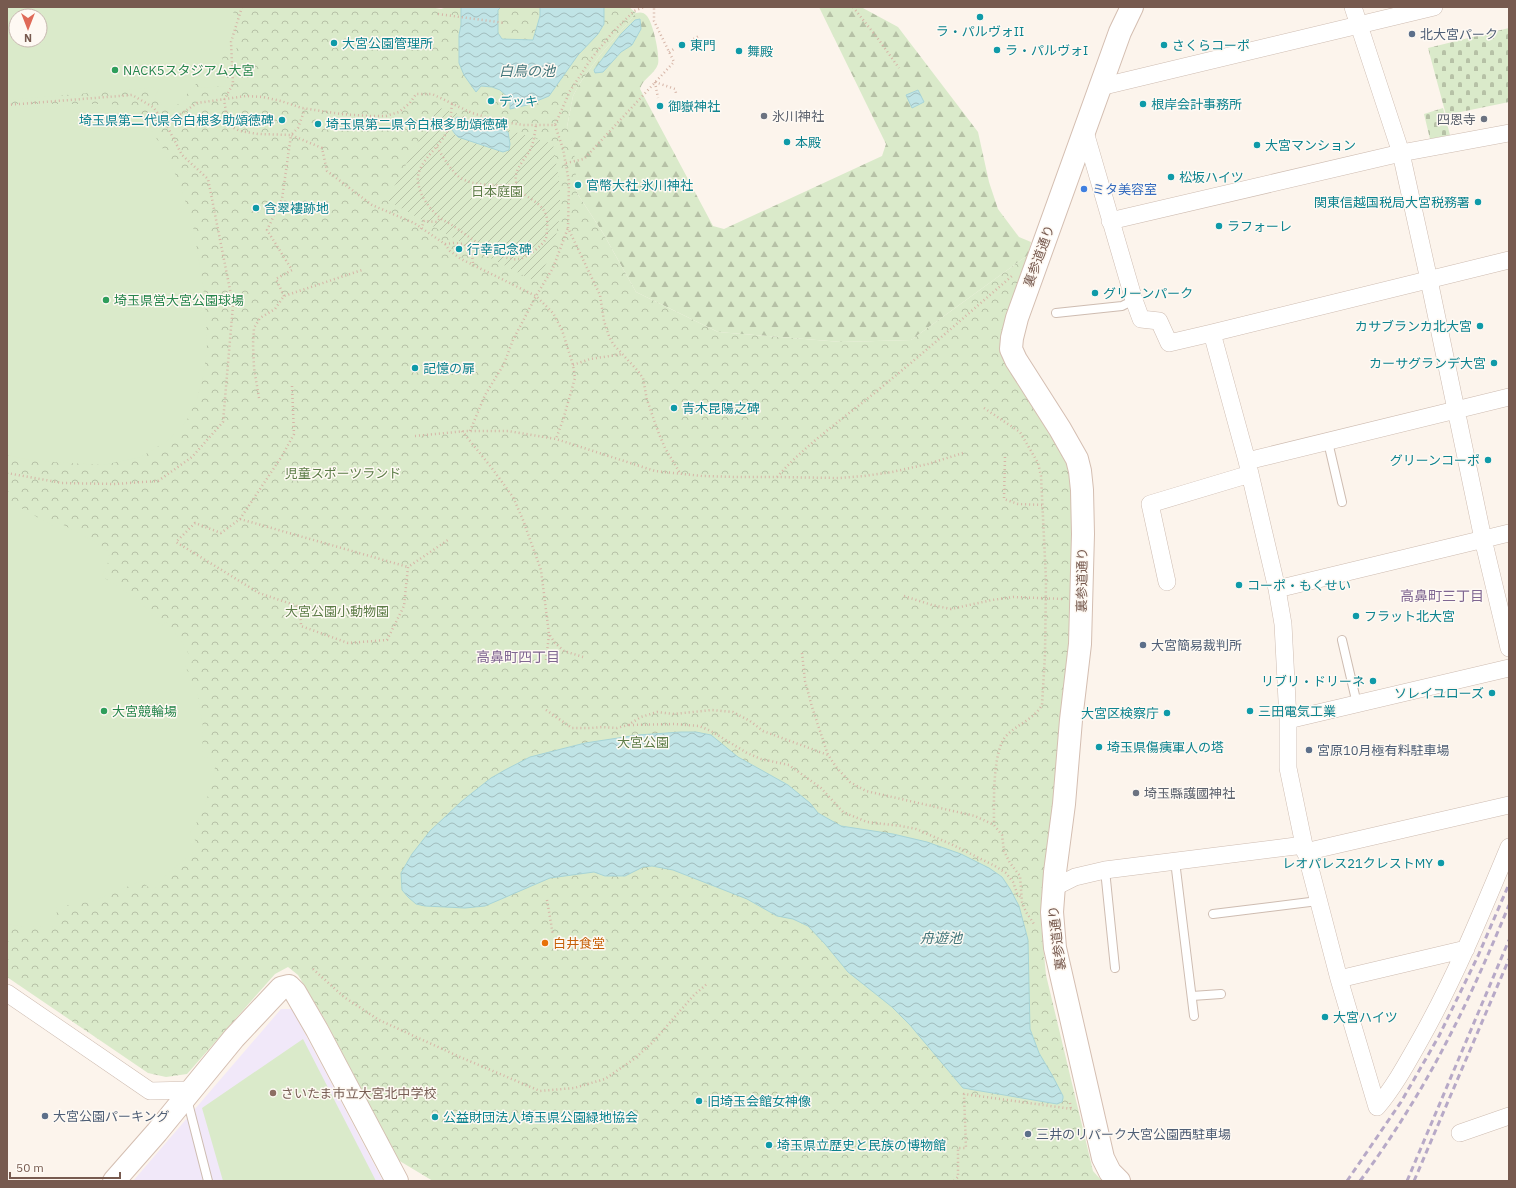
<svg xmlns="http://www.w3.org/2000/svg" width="1516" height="1188" viewBox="0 0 1516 1188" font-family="'IBM Plex Sans','Noto Sans JP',sans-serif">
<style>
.education{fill:#f1e8f9}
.forest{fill:url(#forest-firs)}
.cemetery{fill:url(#cemetery-stones)}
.park{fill:url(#park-crowns);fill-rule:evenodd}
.garden{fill:url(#garden-furrows)}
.pitch{fill:#daeaca;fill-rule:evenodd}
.water{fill:url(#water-waves);stroke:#a7d4d7}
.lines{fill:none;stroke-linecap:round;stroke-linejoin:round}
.lane-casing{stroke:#cebcb1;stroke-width:10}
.street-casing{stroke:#cebcb1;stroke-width:18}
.secondary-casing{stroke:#d4beb1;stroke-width:24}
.path{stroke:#d6b5a7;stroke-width:2.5;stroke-dasharray:1 3;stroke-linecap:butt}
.lane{stroke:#fff;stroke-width:8}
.street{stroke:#fff;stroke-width:17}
.secondary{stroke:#fff;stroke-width:22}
.rail{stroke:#b7a9c7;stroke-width:3;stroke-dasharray:6 4;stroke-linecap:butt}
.culture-dot{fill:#0f9aa8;stroke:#fef9f3;stroke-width:1.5}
.service-dot{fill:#5c6f8a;stroke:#fef9f3;stroke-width:1.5}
.leisure-dot{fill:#2e9e5b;stroke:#fef9f3;stroke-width:1.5}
.worship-dot{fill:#6b7280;stroke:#fef9f3;stroke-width:1.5}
.shop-dot{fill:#3f7fe0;stroke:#fef9f3;stroke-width:1.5}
.food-dot{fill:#e8710a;stroke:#fef9f3;stroke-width:1.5}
.education-dot{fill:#8d6e63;stroke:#fef9f3;stroke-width:1.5}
.labels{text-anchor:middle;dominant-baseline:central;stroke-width:3;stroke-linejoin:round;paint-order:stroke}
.culture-label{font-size:13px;fill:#0d838f;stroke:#fef9f3;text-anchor:start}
.service-label{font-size:13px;fill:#4e5e75;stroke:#fef9f3;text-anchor:start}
.leisure-label{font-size:13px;fill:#27864d;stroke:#fef9f3;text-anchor:start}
.worship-label{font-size:13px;fill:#5b616d;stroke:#fef9f3;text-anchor:start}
.shop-label{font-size:13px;fill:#366cbe;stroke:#fef9f3;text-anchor:start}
.park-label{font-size:13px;fill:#5c7c47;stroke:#fef9f3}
.street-label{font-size:13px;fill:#775a4f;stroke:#fef9f3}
.food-label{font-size:13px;fill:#c56008;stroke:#fef9f3;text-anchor:start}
.education-label{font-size:13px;fill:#785e54;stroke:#fef9f3;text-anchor:start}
.water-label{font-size:14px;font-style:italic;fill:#42767b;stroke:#fef9f3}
.neighbourhood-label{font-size:14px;fill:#806792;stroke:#fef9f3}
</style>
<defs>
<pattern id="forest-firs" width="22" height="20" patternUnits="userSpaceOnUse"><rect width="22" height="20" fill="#daeaca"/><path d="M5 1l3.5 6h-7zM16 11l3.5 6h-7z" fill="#b6c1a6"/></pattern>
<pattern id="cemetery-stones" width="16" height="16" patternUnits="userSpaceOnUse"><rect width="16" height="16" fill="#daeaca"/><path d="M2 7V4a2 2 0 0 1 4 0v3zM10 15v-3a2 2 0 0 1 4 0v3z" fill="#b6c1a6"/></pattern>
<pattern id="park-crowns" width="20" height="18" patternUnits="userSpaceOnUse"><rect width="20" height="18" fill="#daeaca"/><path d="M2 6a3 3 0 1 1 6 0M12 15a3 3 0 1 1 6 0" fill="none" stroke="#b6c1a6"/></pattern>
<pattern id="garden-furrows" width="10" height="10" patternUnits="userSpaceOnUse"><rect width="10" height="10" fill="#daeaca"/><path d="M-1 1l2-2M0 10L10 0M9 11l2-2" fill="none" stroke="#b6c1a6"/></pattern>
<pattern id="water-waves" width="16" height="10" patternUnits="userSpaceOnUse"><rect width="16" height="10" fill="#c0e4e6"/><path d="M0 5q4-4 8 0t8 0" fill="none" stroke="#a1bcbd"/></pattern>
</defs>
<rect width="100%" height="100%" fill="#fcf4ec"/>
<path class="education" d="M281,1009H292L383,1181H133Z"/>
<path class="forest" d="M819,7H861L898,27L978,132L989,182L998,209L1019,237L1031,242L1028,255L911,340L841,342L718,332L636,292L603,233L577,193L567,127L573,96L580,83L600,55L636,13C640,12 644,12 647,16C653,23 660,55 658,64C655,74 643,78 640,89L713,226L724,229L882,156L886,144Z"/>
<path class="cemetery" d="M1509,28V102L1446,115L1428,48Z
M1443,108L1450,135L1430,139L1424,114Z"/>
<path class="park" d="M7,7H430L441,9L447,7H629L636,13L600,55L580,83L573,96L567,127L574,149L577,193L603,233L636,292L718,332L841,342L911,340L1028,255L1002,343L1074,473L1078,537L1058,784L1041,899V923L1046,975L1093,1171L1102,1181H433L398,1160L325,1020L298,975L288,967L275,974L187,1074L166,1077L148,1073L7,977ZM16,16H40V40H16Z"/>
<path class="garden" d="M437,107L553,144L560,186V215L553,251L536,282L464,244L387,200Z"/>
<path class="pitch" d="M7,7H233L237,54L222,55L226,86L199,88V84H196L168,115V109L154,98L160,87L7,100ZM16,16H40V40H16Z
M19,104H111L139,111L162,147L180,184L193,226L203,284L206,316L207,349L203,377L197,399L187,420L170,439L141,457L103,465L34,461L7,455V105Z
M7,500L53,526L56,521L106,548L110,558L102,576L142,604L161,626L166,622L179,638L193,661L185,665L198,696L203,727L202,757L217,758L211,786L202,814L190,833L200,847L168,873L153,891L141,881L93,901L57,907L56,927L18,926L7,924Z
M303,1039L376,1181H223L202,1108Z"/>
<path class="water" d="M461,7H501L498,10V33L502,39L533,40L540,16V7H604V24L598,34L578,55L549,96L527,105L510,109V99L500,90L492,87L481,86L476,92L464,75L459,63V35L461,25Z
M640,19L641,29L632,45L621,52L603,72L595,73L594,70L621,34L635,20Z
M918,90L924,102L912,108L906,95Z
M457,117L508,132L510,144L509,150L503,152L458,137C454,133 450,129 451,122Z
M681,732H696L711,735L738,757L788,785L810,803L818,813L841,826L893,834L927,842L961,854L989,868L1002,877L1010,889L1019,906L1028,940L1030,1029L1039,1053L1052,1075L1063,1096V1098L1062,1102L1057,1104L963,1088L910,1025L892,1007L848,972L825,944L808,926L793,919L777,916L747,899L673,870L652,866L643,867L625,876H605L594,872L550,878L485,906L465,908L425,906L416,904L408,897L402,890L401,873L412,854L430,831L462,801L491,778L505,770L530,757L585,743L638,735Z"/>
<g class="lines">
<defs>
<path id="lane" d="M1056,313L1122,306L1134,300
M1328,442L1342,502
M1342,640L1357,704
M1175,861L1194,1016
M1105,870L1115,968
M1213,914L1318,901
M1192,996L1221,994
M187,1099L208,1181"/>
<path id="street" d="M1353,7L1401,153L1429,280L1483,539L1509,648
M1100,87L1434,7
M1085,132L1134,300L1141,319L1159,321L1169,343L1212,333L1247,461L1277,589L1283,624L1288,720V768L1304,845L1339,979L1377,1107
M1110,221L1401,153L1509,133
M1212,333L1509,260
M1247,461L1509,397
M1167,582L1150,504L1250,474
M1277,589L1509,533
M1288,720L1509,668
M1305,852L1509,805
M1053,888L1075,877L1105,870L1304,845
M1339,979L1466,949
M7,993L150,1091L191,1090
M1377,1107C1394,1087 1407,1063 1420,1040C1455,978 1482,912 1509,847
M1460,1133L1509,1116"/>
<path id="secondary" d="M114,1181L157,1132L234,1038L281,988L289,986L295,992L317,1030L397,1181
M1119,1181L1110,1172L1103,1158L1055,948L1052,912L1055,872L1064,804L1071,720L1080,644L1083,534L1082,490L1080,471L1077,459L1060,429L1016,360L1011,349L1012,338L1017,318L1120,32L1132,7"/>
</defs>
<use href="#lane" class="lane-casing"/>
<use href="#street" class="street-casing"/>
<use href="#secondary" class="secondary-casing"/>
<path class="path" d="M242,7L231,42L233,84L224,100L228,123L232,127L240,131L258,134L291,135L298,128L305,109
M853,7L879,40L899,68
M438,14L505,23
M690,41L699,36
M669,52L674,49
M655,82L675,89L676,93
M655,82L658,98
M452,104C451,112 451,120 448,128C443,146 415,162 418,182C420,196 429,208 439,217C443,221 448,222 452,225C467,235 500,262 519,259C526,258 542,246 545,240C547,237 547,231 547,228C551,198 518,201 516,181C514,168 526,159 531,148C534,141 535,132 536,125
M7,105L132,95L153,107L166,124L197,103L246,96L263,97L281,101L302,108L341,114L369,116H386L399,112L410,103L416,94H432L472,113L503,122L524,125H555L570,91L591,59L612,33L634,11L644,7
M555,125L563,149L569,182L568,228L600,295L604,321L609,336L613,344L638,371L643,378L647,400L659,434L665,448L680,473
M437,147C443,157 450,169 459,177C473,187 501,185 517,185
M566,163L584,159L674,62L654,21V7
M421,229L424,221L437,222L440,218
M445,244L454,243L464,244L472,253L473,264
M284,296L276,279L292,270L267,230L282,199L291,135L322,148L327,171L372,205L414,223L445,244L450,251L461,259L536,296L553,313L562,330L573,365L575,378L563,420L556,439
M573,365L590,359L623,354
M292,386L294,434L282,456L240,519L221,533L195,523L176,542L259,593L300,607L301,626L348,643L387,640L404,606L408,567L448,540
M259,398L254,368L253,344L254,328L260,318L275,309L284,296L362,270
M984,408L1020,432L1038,463L1041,476L1046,580L1045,655L1042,705C1034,719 1018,724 1007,735C992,749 994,804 994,824
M462,431L491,467L513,497L523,520L541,570L549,634L555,643L564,651L583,657
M470,431L485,395L504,364L513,340L536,296L553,268L568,228
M415,436L466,431H508L556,439L655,471L702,476L735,477H777L840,478L864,476L892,472L928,464L963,453
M1005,457L1004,499L1018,504L1043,505
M7,473L62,483L114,484L158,481L192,457L223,422L233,305L208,179L182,155L166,124
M777,477C808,442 847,416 883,386C926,351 969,313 1012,276
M240,519L408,567
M904,596L932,605L951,609L992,600L1013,597L1064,599
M802,653L805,681L812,707L828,755
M546,660L549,635
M546,710L572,728H591L602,727L617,728L628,725L641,717L657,712L674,714L712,710L733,712L750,721L763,731L828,755L837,768L850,782L866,791L975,816L994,825L1002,835L1004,851L1010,863L1020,876L1022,902L1026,912L1034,924
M629,725L675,724L699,726L711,731L747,753L761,759L789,765L821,788L843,812L867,822L901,826L916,829L953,845L995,866L1006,873L1013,882L1017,893L1022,899
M547,900L553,935
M313,969L344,997L379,1020L460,1057L540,1091L574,1088L605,1079L634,1059L652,1043L694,995L708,983
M1070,1103L1071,1109
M954,1181L958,1177V1148H966L964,1094L1072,1109"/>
<use href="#lane" class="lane"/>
<use href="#street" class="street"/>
<use href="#secondary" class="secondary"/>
<path class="rail" d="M1347,1181L1401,1102L1439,1036L1478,956L1509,884
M1360,1181C1392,1138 1423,1088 1447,1041C1470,997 1490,951 1509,905
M1407,1181L1509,940
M1414,1181L1509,959"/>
</g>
<g class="culture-dot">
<circle cx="980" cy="17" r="4"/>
<circle cx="334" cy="43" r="4"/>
<circle cx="682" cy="45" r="4"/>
<circle cx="1164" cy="45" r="4"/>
<circle cx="997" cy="50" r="4"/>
<circle cx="739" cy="51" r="4"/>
<circle cx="491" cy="101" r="4"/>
<circle cx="1143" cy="104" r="4"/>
<circle cx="660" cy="106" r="4"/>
<circle cx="282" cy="120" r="4"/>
<circle cx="318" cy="124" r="4"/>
<circle cx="787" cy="142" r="4"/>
<circle cx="1257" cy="145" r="4"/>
<circle cx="1171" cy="177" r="4"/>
<circle cx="578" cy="185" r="4"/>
<circle cx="1478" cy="202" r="4"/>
<circle cx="256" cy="208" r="4"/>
<circle cx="1219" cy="226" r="4"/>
<circle cx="459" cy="249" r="4"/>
<circle cx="1095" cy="293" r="4"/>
<circle cx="1480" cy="326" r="4"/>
<circle cx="1494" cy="363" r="4"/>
<circle cx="415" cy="368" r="4"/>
<circle cx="674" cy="408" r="4"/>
<circle cx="1488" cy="460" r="4"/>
<circle cx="1239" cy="585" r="4"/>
<circle cx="1356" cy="616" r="4"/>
<circle cx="1373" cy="681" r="4"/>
<circle cx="1492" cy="693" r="4"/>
<circle cx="1250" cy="711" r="4"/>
<circle cx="1167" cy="713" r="4"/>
<circle cx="1099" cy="747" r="4"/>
<circle cx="1441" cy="863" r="4"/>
<circle cx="1325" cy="1017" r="4"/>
<circle cx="699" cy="1101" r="4"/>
<circle cx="435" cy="1117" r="4"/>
<circle cx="769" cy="1145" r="4"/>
</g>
<g class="service-dot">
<circle cx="1412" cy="34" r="4"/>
<circle cx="1143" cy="645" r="4"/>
<circle cx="1309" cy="750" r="4"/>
<circle cx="45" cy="1116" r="4"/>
<circle cx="1028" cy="1134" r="4"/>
</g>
<g class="leisure-dot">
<circle cx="115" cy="70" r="4"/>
<circle cx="106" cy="300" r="4"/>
<circle cx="104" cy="711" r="4"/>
</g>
<g class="worship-dot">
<circle cx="764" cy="116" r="4"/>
<circle cx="1484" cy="119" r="4"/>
<circle cx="1136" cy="793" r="4"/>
</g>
<circle class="shop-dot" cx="1084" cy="189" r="4"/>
<circle class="food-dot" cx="545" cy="943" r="4"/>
<circle class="education-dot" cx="273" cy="1093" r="4"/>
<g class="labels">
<g class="culture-label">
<text x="980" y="31" text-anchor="middle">ラ・パルヴォII</text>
<text x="342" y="43">大宮公園管理所</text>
<text x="690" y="45">東門</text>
<text x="1172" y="45">さくらコーポ</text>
<text x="1005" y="50">ラ・パルヴォI</text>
<text x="747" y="51">舞殿</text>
<text x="499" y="101">デッキ</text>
<text x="1151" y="104">根岸会計事務所</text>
<text x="668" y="106">御嶽神社</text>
<text x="274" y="120" text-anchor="end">埼玉県第二代県令白根多助頌徳碑</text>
<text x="326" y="124">埼玉県第二県令白根多助頌徳碑</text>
<text x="795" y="142">本殿</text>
<text x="1265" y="145">大宮マンション</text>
<text x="1179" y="177">松坂ハイツ</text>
<text x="586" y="185">官幣大社 氷川神社</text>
<text x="1470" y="202" text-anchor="end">関東信越国税局大宮税務署</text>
<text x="264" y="208">含翠褸跡地</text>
<text x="1227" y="226">ラフォーレ</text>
<text x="467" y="249">行幸記念碑</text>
<text x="1103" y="293">グリーンパーク</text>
<text x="1472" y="326" text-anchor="end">カサブランカ北大宮</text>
<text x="1486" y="363" text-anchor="end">カーサグランデ大宮</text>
<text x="423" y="368">記憶の扉</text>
<text x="682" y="408">青木昆陽之碑</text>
<text x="1480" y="460" text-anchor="end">グリーンコーポ</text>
<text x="1247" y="585">コーポ・もくせい</text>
<text x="1364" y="616">フラット北大宮</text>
<text x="1365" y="681" text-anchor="end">リブリ・ドリーネ</text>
<text x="1484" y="693" text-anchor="end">ソレイユローズ</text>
<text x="1258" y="711">三田電気工業</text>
<text x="1159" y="713" text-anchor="end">大宮区検察庁</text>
<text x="1107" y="747">埼玉県傷痍軍人の塔</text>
<text x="1433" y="863" text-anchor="end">レオパレス21クレストMY</text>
<text x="1333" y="1017">大宮ハイツ</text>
<text x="707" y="1101">旧埼玉会館女神像</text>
<text x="443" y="1117">公益財団法人埼玉県公園緑地協会</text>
<text x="777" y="1145">埼玉県立歴史と民族の博物館</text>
</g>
<g class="service-label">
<text x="1420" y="34">北大宮パーク</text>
<text x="1151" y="645">大宮簡易裁判所</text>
<text x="1317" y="750">宮原10月極有料駐車場</text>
<text x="53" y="1116">大宮公園パーキング</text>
<text x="1036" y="1134">三井のリパーク大宮公園西駐車場</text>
</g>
<g class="leisure-label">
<text x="123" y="70">NACK5スタジアム大宮</text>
<text x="114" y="300">埼玉県営大宮公園球場</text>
<text x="112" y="711">大宮競輪場</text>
</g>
<g class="worship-label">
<text x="772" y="116">氷川神社</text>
<text x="1476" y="119" text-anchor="end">四恩寺</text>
<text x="1144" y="793">埼玉縣護國神社</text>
</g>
<g class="shop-label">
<text x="1092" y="189">ミタ美容室</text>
</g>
<g class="park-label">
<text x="497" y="191">日本庭園</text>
<text x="343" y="473">児童スポーツランド</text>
<text x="337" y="611">大宮公園小動物園</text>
<text x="643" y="742">大宮公園</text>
</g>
<g class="street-label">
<text transform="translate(1039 256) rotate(-70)">裏参道通り</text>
<text transform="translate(1082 580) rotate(-89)">裏参道通り</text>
<text transform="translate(1057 938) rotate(-97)">裏参道通り</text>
</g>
<g class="food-label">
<text x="553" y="943">白井食堂</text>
</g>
<g class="education-label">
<text x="281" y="1093">さいたま市立大宮北中学校</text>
</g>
<g class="water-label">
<text x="527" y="71">白鳥の池</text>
<text x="941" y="938">舟遊池</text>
</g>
<g class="neighbourhood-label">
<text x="1442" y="596">高鼻町三丁目</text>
<text x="518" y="657">高鼻町四丁目</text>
</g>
</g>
<rect width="1516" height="1188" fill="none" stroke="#775a4f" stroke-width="16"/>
<g transform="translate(28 28) rotate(180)"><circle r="19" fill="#fef9f3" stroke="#c8b9b1"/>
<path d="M0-3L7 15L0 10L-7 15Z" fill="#df6a58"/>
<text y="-6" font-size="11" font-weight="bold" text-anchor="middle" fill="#775a4f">N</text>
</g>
<path d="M10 1172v6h110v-6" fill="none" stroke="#775a4f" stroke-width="2"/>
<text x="16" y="1172" font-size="12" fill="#775a4f" stroke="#fef9f3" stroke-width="3" paint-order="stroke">50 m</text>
</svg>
